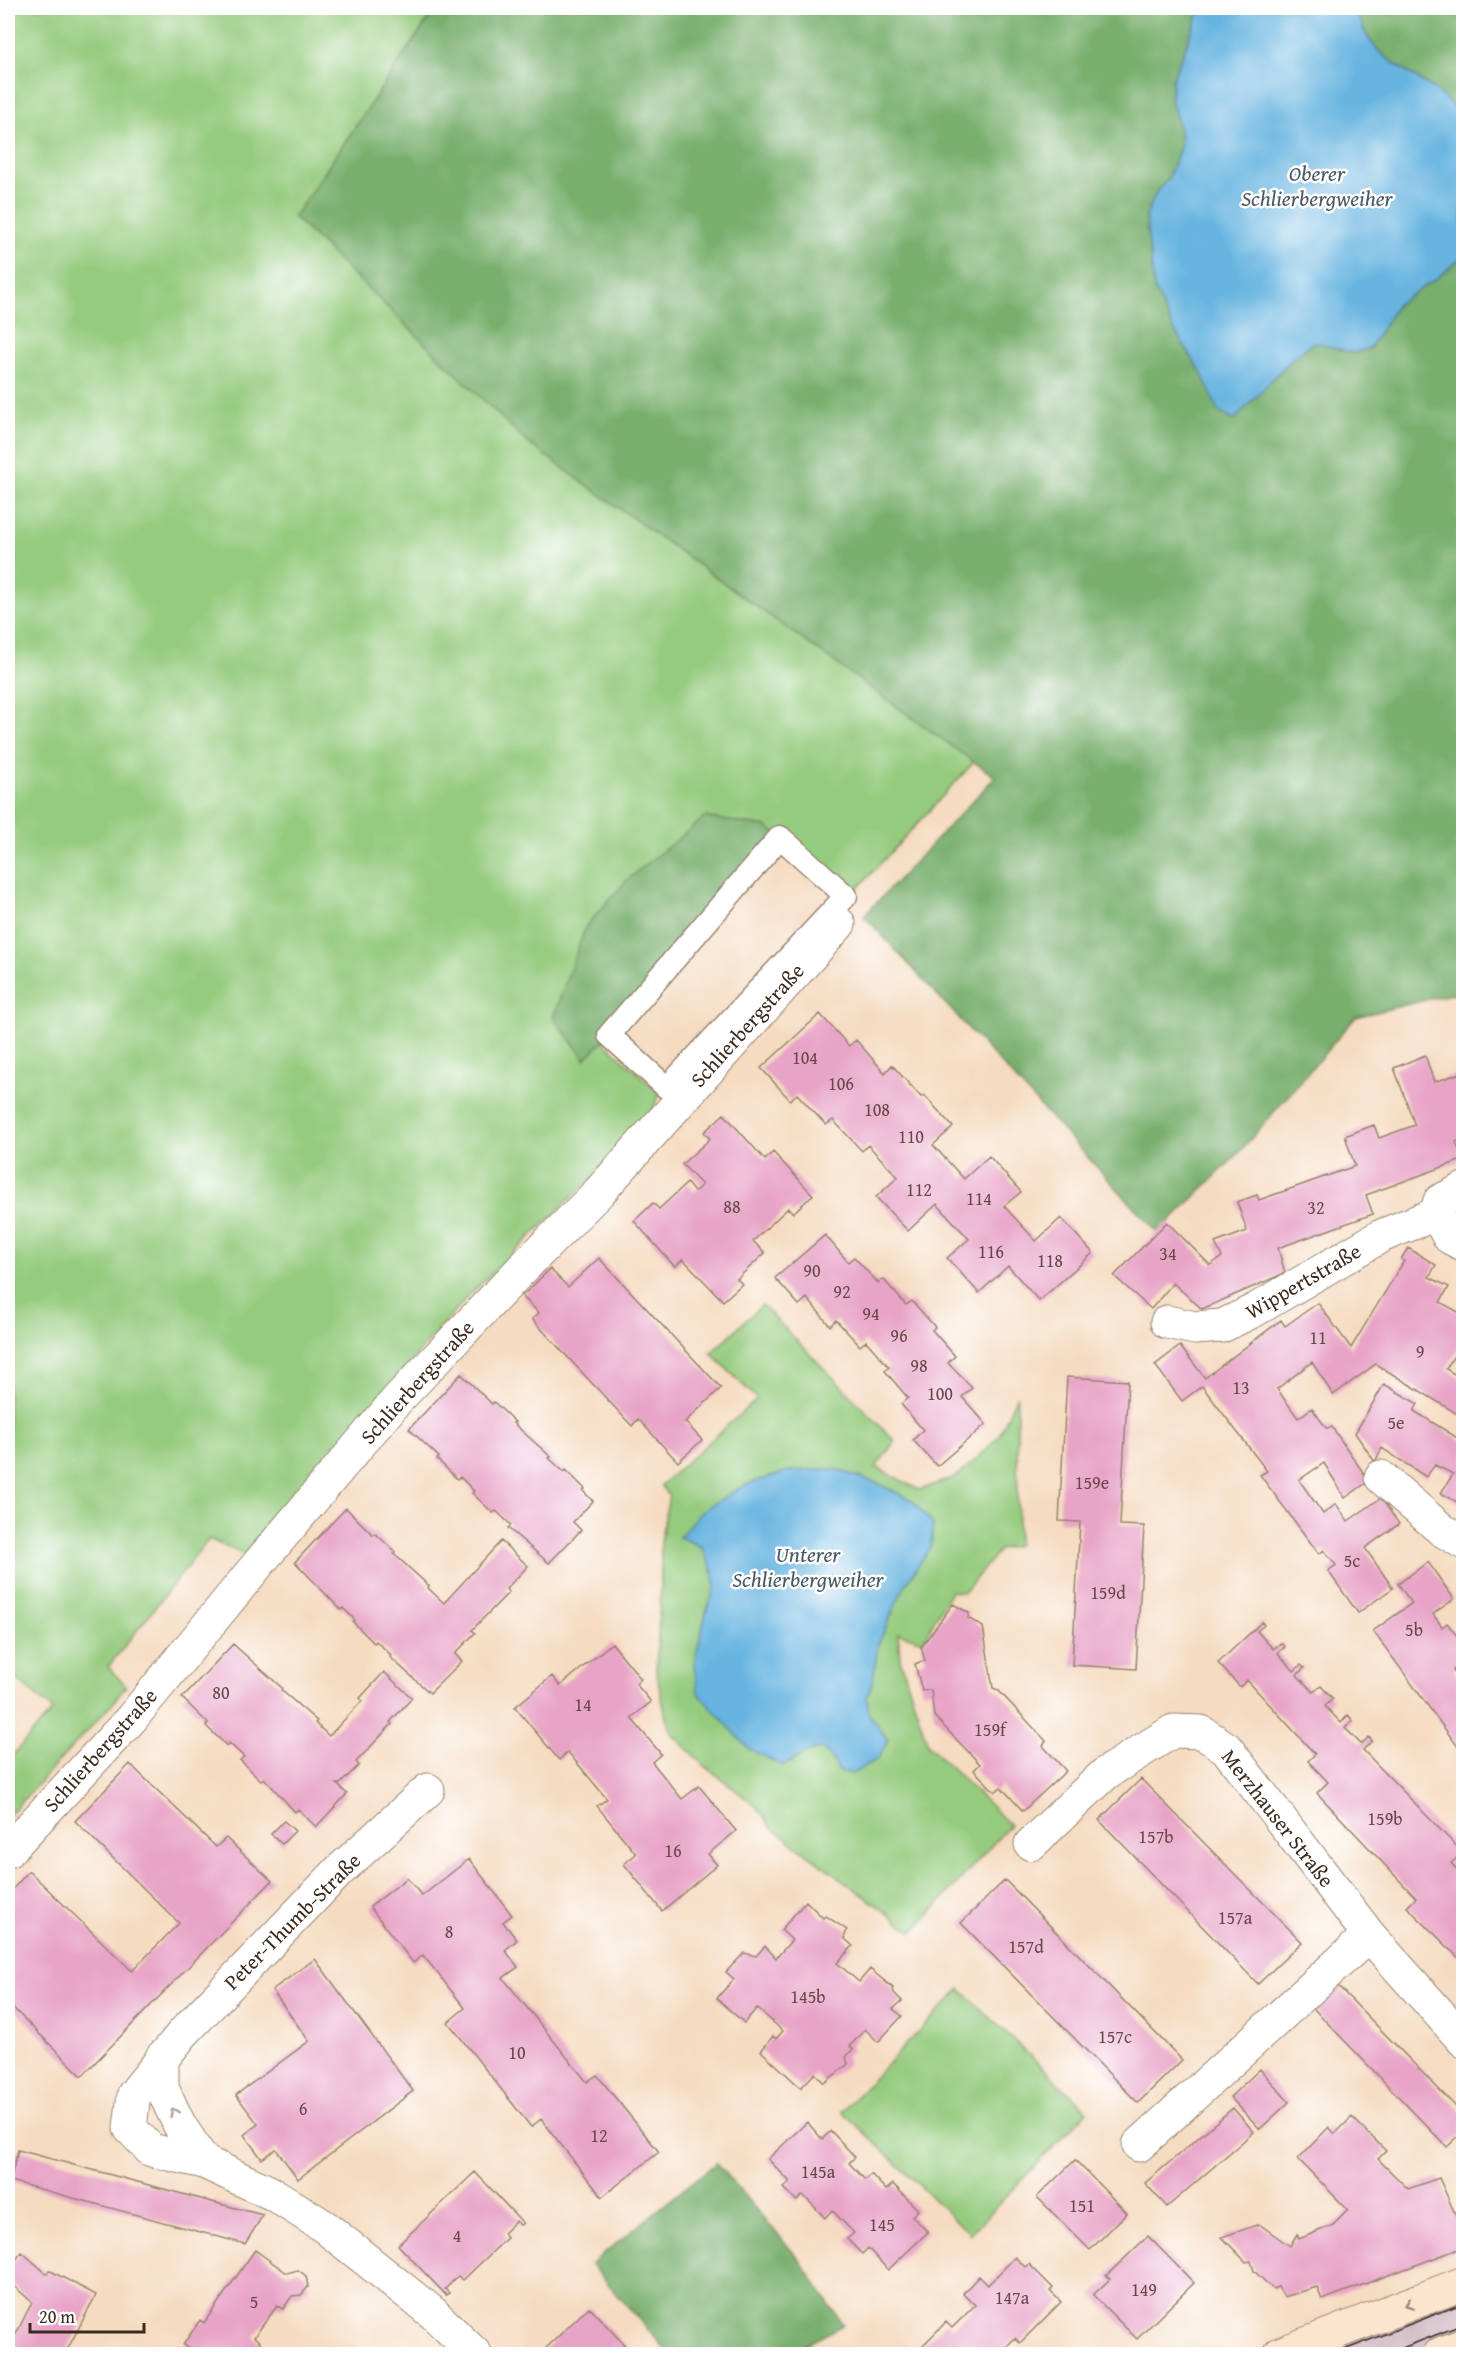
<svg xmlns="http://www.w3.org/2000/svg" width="1471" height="2362" viewBox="0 0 1471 2362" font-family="'Gentium Book Plus',serif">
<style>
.industrial{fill:#d2bdc6}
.green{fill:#95cb7e;stroke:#687a4e;stroke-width:1.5}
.forest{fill:#78af6d;stroke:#5a6c46;stroke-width:1.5}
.water{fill:#66b4e0;stroke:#506f7f;stroke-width:1.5}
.building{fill:#e8a4c7}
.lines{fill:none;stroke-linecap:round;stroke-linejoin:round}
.service-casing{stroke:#988370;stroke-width:25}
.minor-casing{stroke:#988370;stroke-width:35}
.secondary-casing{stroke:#988370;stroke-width:35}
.service{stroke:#fff;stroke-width:22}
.minor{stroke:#fff;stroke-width:33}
.secondary{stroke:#fce5cf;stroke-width:33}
.tram{stroke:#3b2a1e;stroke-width:1.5}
.oneway{stroke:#a79f9a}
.oneway2{stroke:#9c8876}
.labels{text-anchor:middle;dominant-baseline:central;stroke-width:5;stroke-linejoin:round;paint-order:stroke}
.number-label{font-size:18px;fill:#664848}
.street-label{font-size:21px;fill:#3b2a1e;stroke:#fff}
.water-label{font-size:22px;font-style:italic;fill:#4a5a62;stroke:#fff}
</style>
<rect width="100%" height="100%" fill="#fff"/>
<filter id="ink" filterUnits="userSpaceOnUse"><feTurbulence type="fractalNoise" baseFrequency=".0167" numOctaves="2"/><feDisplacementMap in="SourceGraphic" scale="12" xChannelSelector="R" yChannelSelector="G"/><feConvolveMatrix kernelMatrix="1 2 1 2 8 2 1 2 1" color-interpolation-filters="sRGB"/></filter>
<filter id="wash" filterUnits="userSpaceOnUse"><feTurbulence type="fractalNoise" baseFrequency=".008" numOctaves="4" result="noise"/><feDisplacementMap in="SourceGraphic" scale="24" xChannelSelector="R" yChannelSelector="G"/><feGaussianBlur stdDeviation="1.35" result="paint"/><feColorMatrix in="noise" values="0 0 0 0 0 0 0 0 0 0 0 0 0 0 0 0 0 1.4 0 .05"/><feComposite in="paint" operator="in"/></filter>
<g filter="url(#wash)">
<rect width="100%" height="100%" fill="#f5dcc1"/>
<path class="industrial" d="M1463,2293V2354H1309Z"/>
<path class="green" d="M8,8H436L294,217L528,443L974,762L848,899L780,837L705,817L627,880L586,926L585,1059L603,1041L660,1093L653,1110L588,1182L468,1296L244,1555L209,1539L108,1667L126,1686L114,1702L8,1816V1760L53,1710L8,1672Z
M762,1305L895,1441L876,1467L919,1490L956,1477L981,1455L1000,1434L1017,1395L1018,1545L999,1550L964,1593L951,1591L923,1641L898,1633L900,1659L928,1745L1010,1825L913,1932L771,1827L759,1809L704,1765L672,1734L666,1718L656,1670L661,1583V1538L669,1496L661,1485L757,1399L711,1353Z
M960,1989L1088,2111L970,2234L842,2111Z"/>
<path class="forest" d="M436,8H1201L1172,81L1171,100L1181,130V145L1168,179L1156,193L1146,216L1148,238L1174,330L1234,420L1292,359L1314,342L1353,353L1370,348L1397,304L1436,279L1463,256V991L1356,1017L1237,1155L1158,1233L864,916L995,777L528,443L294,217Z
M1357,8H1463V118C1455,109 1447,99 1437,92C1402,65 1366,58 1357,8Z
M705,817L767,827L780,837L609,1035L585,1059L553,1017L586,926L627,880Z
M716,2163L799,2259L843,2325L788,2354H669L591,2264Z"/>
<path class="water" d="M1201,8H1357C1366,57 1402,65 1437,92C1447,99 1455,109 1463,118V256L1436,279L1397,304L1370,348L1353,353L1314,342L1292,359L1234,420L1219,412L1201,372L1174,330L1154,288L1148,238L1146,216L1156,193L1168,179L1181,145L1180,130L1171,100L1172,81Z
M834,1469L877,1483L912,1500L933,1524L931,1546L903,1589L878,1645L873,1680L867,1697L869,1714L888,1740L878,1759L852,1774L839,1771L834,1762L822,1749C805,1750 797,1759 783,1766L749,1749L698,1693L694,1664L706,1613L715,1587L712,1570L702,1547L679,1537L703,1510L745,1485L788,1471Z"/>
<g id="blocks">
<path class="building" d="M820,1014L849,1046L856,1040L885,1073L892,1065L921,1097L924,1095L953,1127L933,1145L964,1179L989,1156L1021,1192L1004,1206L1036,1241L1061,1218L1093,1253L1039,1301L1008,1266L979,1293L947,1258L969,1239L937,1204L908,1231L876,1197L898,1177L868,1145L862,1151L833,1120L826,1125L797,1094L790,1100L761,1068Z
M1425,1055L1434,1082L1464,1072V1139L1456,1142L1462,1160L1366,1195L1373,1214L1278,1248L1285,1273L1202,1309L1173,1283L1151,1309L1114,1276L1167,1222L1210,1265L1222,1257L1215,1243L1247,1231L1237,1202L1257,1195L1259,1200L1355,1166L1345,1136L1374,1125L1379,1138L1415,1125L1394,1068Z
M724,1114L765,1160L773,1152L813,1195L793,1213L788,1208L753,1241L765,1253L737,1279L742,1284L723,1301L683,1259L675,1267L634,1221L653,1203L659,1209L687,1183L694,1192L702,1185L682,1164L710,1139L704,1132Z
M825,1235L848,1262L854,1257L878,1283L883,1279L906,1305L912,1301L935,1327L932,1330L955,1356L948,1363L972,1388L962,1397L986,1424L937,1466L913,1440L923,1430L901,1404L908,1398L885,1371L889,1367L866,1341L860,1346L836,1320L830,1326L807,1298L799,1305L775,1278Z
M1408,1248L1436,1265L1429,1277L1449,1287L1440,1302L1464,1315V1339L1446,1369L1464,1380V1418L1376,1364L1333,1395L1312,1362L1277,1389L1298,1418L1312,1408L1326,1428L1332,1427L1369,1481L1345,1498L1324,1463L1299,1480L1323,1514L1336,1504L1348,1521L1381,1498L1399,1524L1365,1548L1393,1588L1358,1613L1328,1571L1336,1565L1324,1550L1319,1554L1260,1475L1267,1471L1202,1386L1182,1401L1155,1365L1180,1346L1205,1378L1281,1320L1285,1326L1318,1303L1351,1348L1404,1261L1401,1259Z
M599,1258L721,1388L685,1422L702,1440L678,1462L638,1419L632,1426L532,1319L539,1313L522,1296L550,1269L568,1287Z
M461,1374L492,1404L494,1402L515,1422L513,1423L551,1457L549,1458L564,1472L566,1470L585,1489L583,1491L593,1501L573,1522L581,1530L549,1563L508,1528L511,1525L496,1511L493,1513L472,1493L474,1491L460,1477L457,1479L437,1459L439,1457L409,1429Z
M1067,1377L1128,1381L1120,1525L1144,1526L1136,1669L1072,1665L1080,1522L1059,1521Z
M1384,1384L1418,1404L1414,1411L1464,1442V1506L1441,1493L1453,1474L1435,1465L1426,1477L1382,1448L1375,1462L1355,1433Z
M346,1508L373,1535L375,1533L395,1552L394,1554L429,1586L428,1588L444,1603L501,1541L528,1566L506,1589L509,1592L472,1630L475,1633L455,1654L462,1661L430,1693L390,1657L391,1655L376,1641L374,1643L353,1622L355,1620L343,1608L341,1610L295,1562Z
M1428,1562L1454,1599L1433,1614L1442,1627L1447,1623L1464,1645V1663L1453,1670L1464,1685V1755L1373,1631L1412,1603L1398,1584Z
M953,1604L969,1613L968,1618L983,1627L993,1688L998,1690L1046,1741L1043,1746L1066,1771L1023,1811L1001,1787L995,1792L974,1770L980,1764L934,1716L931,1690L922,1691L915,1664L925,1660L921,1647Z
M1262,1622L1264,1625L1257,1631L1273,1649L1281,1643L1285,1647L1278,1653L1294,1671L1301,1665L1304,1668L1297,1675L1313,1692L1321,1686L1333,1699L1325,1706L1341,1723L1348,1715L1353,1721L1345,1728L1361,1744L1369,1737L1372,1741L1363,1750L1463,1853L1451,1863L1464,1877V1963L1407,1907L1416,1898L1317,1793L1328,1782L1308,1761L1315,1754L1247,1680L1240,1687L1218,1663Z
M612,1643L641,1679L636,1684L651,1702L631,1718L661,1754L652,1762L682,1799L699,1786L736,1831L708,1854L717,1865L662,1911L624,1864L636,1854L597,1806L607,1799L568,1752L559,1760L515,1707L552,1676L560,1686Z
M233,1644L282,1688L281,1690L317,1721L315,1723L329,1736L362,1701L360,1698L384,1672L412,1698L390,1722L392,1724L356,1762L359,1765L340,1784H337L347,1794L316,1827L298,1809L295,1812L264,1778L261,1780L240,1760L244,1757L229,1743L227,1746L206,1726L208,1723L182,1698Z
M130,1764L216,1847L226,1838L272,1881L82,2076L8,2003V1894L29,1871L132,1971L179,1923L75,1821Z
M1141,1779L1302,1942L1258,1984L1099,1820Z
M284,1821L295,1831L282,1844L271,1834Z
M469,1859L512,1915L503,1922L517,1940L505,1950L518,1967L503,1978L587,2082L597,2075L659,2152L602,2197L541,2119L531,2127L448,2022L465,2008L423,1955L413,1963L370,1907L407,1878L422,1896Z
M1005,1880L1182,2060L1138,2103L961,1923Z
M806,1901L823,1918L826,1916L847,1930L844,1938L853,1946L837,1963L859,1982L870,1969L893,1988L894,1993L902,2001L893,2009L902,2016L878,2042L865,2029L850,2046L853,2049L846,2057L848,2064L824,2083L815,2073L801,2088L761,2051L773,2036L776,2039L783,2031L757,2008L744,2023L717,1998L734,1979L726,1972L744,1953L756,1956L765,1946L776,1958L792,1940L781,1930Z
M315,1959L413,2091L298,2179L276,2149L262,2159L244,2135L258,2124L236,2095L309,2041L272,1990Z
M1336,1984L1464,2115V2131L1447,2147L1312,2007Z
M1260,2069L1289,2102L1260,2129L1230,2097Z
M1233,2108L1254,2132L1167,2207L1145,2183Z
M1352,2117L1386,2151L1378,2159L1408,2189L1439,2178L1464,2234V2247L1322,2300L1317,2287L1284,2297L1278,2287L1273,2289L1254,2271L1251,2261L1246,2262L1222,2237L1259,2224L1290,2246L1297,2234L1299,2239L1333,2225L1348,2210L1298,2159L1329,2127L1335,2134Z
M807,2122L822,2139L831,2131L855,2157L849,2163L865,2180L871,2174L886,2190L893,2184L918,2210L912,2216L928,2232L888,2270L868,2248L862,2254L847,2239L854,2233L832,2210L825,2218L803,2195L797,2201L784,2188L790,2182L768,2159Z
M18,2150L216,2203L263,2215L245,2244L10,2181Z
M1075,2160L1127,2213L1090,2250L1037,2197Z
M475,2172L523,2223L520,2225L516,2221L503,2233L507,2238L463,2280L458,2276L445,2289L449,2293L446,2295L398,2245Z
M1148,2236L1194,2283L1137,2339L1093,2295L1110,2279L1106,2276Z
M255,2250L287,2273L298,2270L306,2276L308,2287L301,2295L292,2296L283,2309L277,2306L254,2337L260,2342L263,2352L261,2354H197L183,2345L200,2320L204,2323Z
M22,2252L47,2274L49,2270L96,2295L65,2354H8V2335L9,2333L15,2336L32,2302L8,2281V2269Z
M1015,2257L1025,2267L1029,2264L1053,2288L1050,2291L1061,2302L1020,2343L1015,2338L1004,2349L1010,2354H914L946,2322L952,2328L975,2305L963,2293L979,2276L988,2285Z
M589,2307L633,2354H540Z"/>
</g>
</g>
<g filter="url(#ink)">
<use href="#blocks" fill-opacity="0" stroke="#988370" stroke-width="1.5"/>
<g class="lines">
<defs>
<path id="service" d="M780,837L846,896L667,1088L609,1035Z"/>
<path id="minor" d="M1436,1214L1440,1201L1464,1189
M1167,1322L1195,1328L1222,1326L1255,1310L1381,1236L1436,1214L1449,1237L1464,1245
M1381,1477L1442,1530L1464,1543
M428,1790L340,1870L183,2033L134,2094L130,2128L151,2150L204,2162L273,2194L325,2227L433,2313L475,2354
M1031,1844L1106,1773L1173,1731L1201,1732L1226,1748L1369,1935L1464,2041
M8,1851L131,1719L259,1563L397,1400L521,1270L599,1192L839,924
M162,2057V2088L180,2126L204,2162
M1139,2145L1369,1935"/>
<path id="secondary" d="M1280,2354L1464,2283
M1440,2354L1464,2345"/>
</defs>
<use href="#service" class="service-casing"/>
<use href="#minor" class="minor-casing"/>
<use href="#secondary" class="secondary-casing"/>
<use href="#service" class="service"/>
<use href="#minor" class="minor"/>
<use href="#secondary" class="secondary"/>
<path class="tram" d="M1334,2354L1464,2303
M1387,2354L1464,2324"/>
</g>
<defs><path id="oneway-chevron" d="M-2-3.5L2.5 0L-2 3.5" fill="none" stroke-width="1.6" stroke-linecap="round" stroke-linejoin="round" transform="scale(1.5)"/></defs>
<use class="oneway" href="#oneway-chevron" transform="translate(174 2112) rotate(-115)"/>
<use class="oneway2" href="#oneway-chevron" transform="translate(1409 2304) rotate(159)"/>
</g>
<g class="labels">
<g class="number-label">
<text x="805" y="1057">104</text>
<text x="841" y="1083">106</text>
<text x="877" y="1109">108</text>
<text x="911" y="1136">110</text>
<text x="919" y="1189">112</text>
<text x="979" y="1198">114</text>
<text x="732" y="1206">88</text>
<text x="1316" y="1207">32</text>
<text x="991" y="1251">116</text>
<text x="1168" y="1253">34</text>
<text x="1050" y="1260">118</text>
<text x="812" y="1270">90</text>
<text x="842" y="1291">92</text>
<text x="871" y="1313">94</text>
<text x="899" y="1335">96</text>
<text x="1318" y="1337">11</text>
<text x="1420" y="1351">9</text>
<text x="919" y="1365">98</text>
<text x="1241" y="1387">13</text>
<text x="940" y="1393">100</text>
<text x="1396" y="1422">5e</text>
<text x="1092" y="1482">159e</text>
<text x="1352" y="1560">5c</text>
<text x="1108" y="1592">159d</text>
<text x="1414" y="1629">5b</text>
<text x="221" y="1692">80</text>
<text x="583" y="1704">14</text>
<text x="990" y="1729">159f</text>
<text x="1385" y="1818">159b</text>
<text x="1156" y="1836">157b</text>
<text x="673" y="1850">16</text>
<text x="1235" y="1917">157a</text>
<text x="449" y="1931">8</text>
<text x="1026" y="1946">157d</text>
<text x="808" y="1996">145b</text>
<text x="1115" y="2036">157c</text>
<text x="517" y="2052">10</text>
<text x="303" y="2108">6</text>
<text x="599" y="2135">12</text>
<text x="818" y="2171">145a</text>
<text x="1082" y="2205">151</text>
<text x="882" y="2224">145</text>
<text x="457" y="2235">4</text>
<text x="1144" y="2289">149</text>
<text x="1012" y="2297">147a</text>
<text x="254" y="2301">5</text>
</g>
<g class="street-label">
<text transform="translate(747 1025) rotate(-48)">Schlierbergstraße</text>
<text transform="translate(1303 1281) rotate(-30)">Wippertstraße</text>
<text transform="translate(417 1382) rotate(-48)">Schlierbergstraße</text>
<text transform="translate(100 1750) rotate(-48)">Schlierbergstraße</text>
<text transform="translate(1278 1818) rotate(52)">Merzhauser Straße</text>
<text transform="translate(292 1921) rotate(-45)">Peter-Thumb-Straße</text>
</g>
<g class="water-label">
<text x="1317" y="173">Oberer<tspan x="1317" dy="25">Schlierbergweiher</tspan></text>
<text x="808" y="1554">Unterer<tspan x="808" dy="25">Schlierbergweiher</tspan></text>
</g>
</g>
<rect width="1471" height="2362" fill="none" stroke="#fff" stroke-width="30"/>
<path d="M30 2323v9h114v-9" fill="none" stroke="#3b2a1e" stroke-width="3"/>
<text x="39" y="2323" font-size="18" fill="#3b2a1e" stroke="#ffffff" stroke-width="4.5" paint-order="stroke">20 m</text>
</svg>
